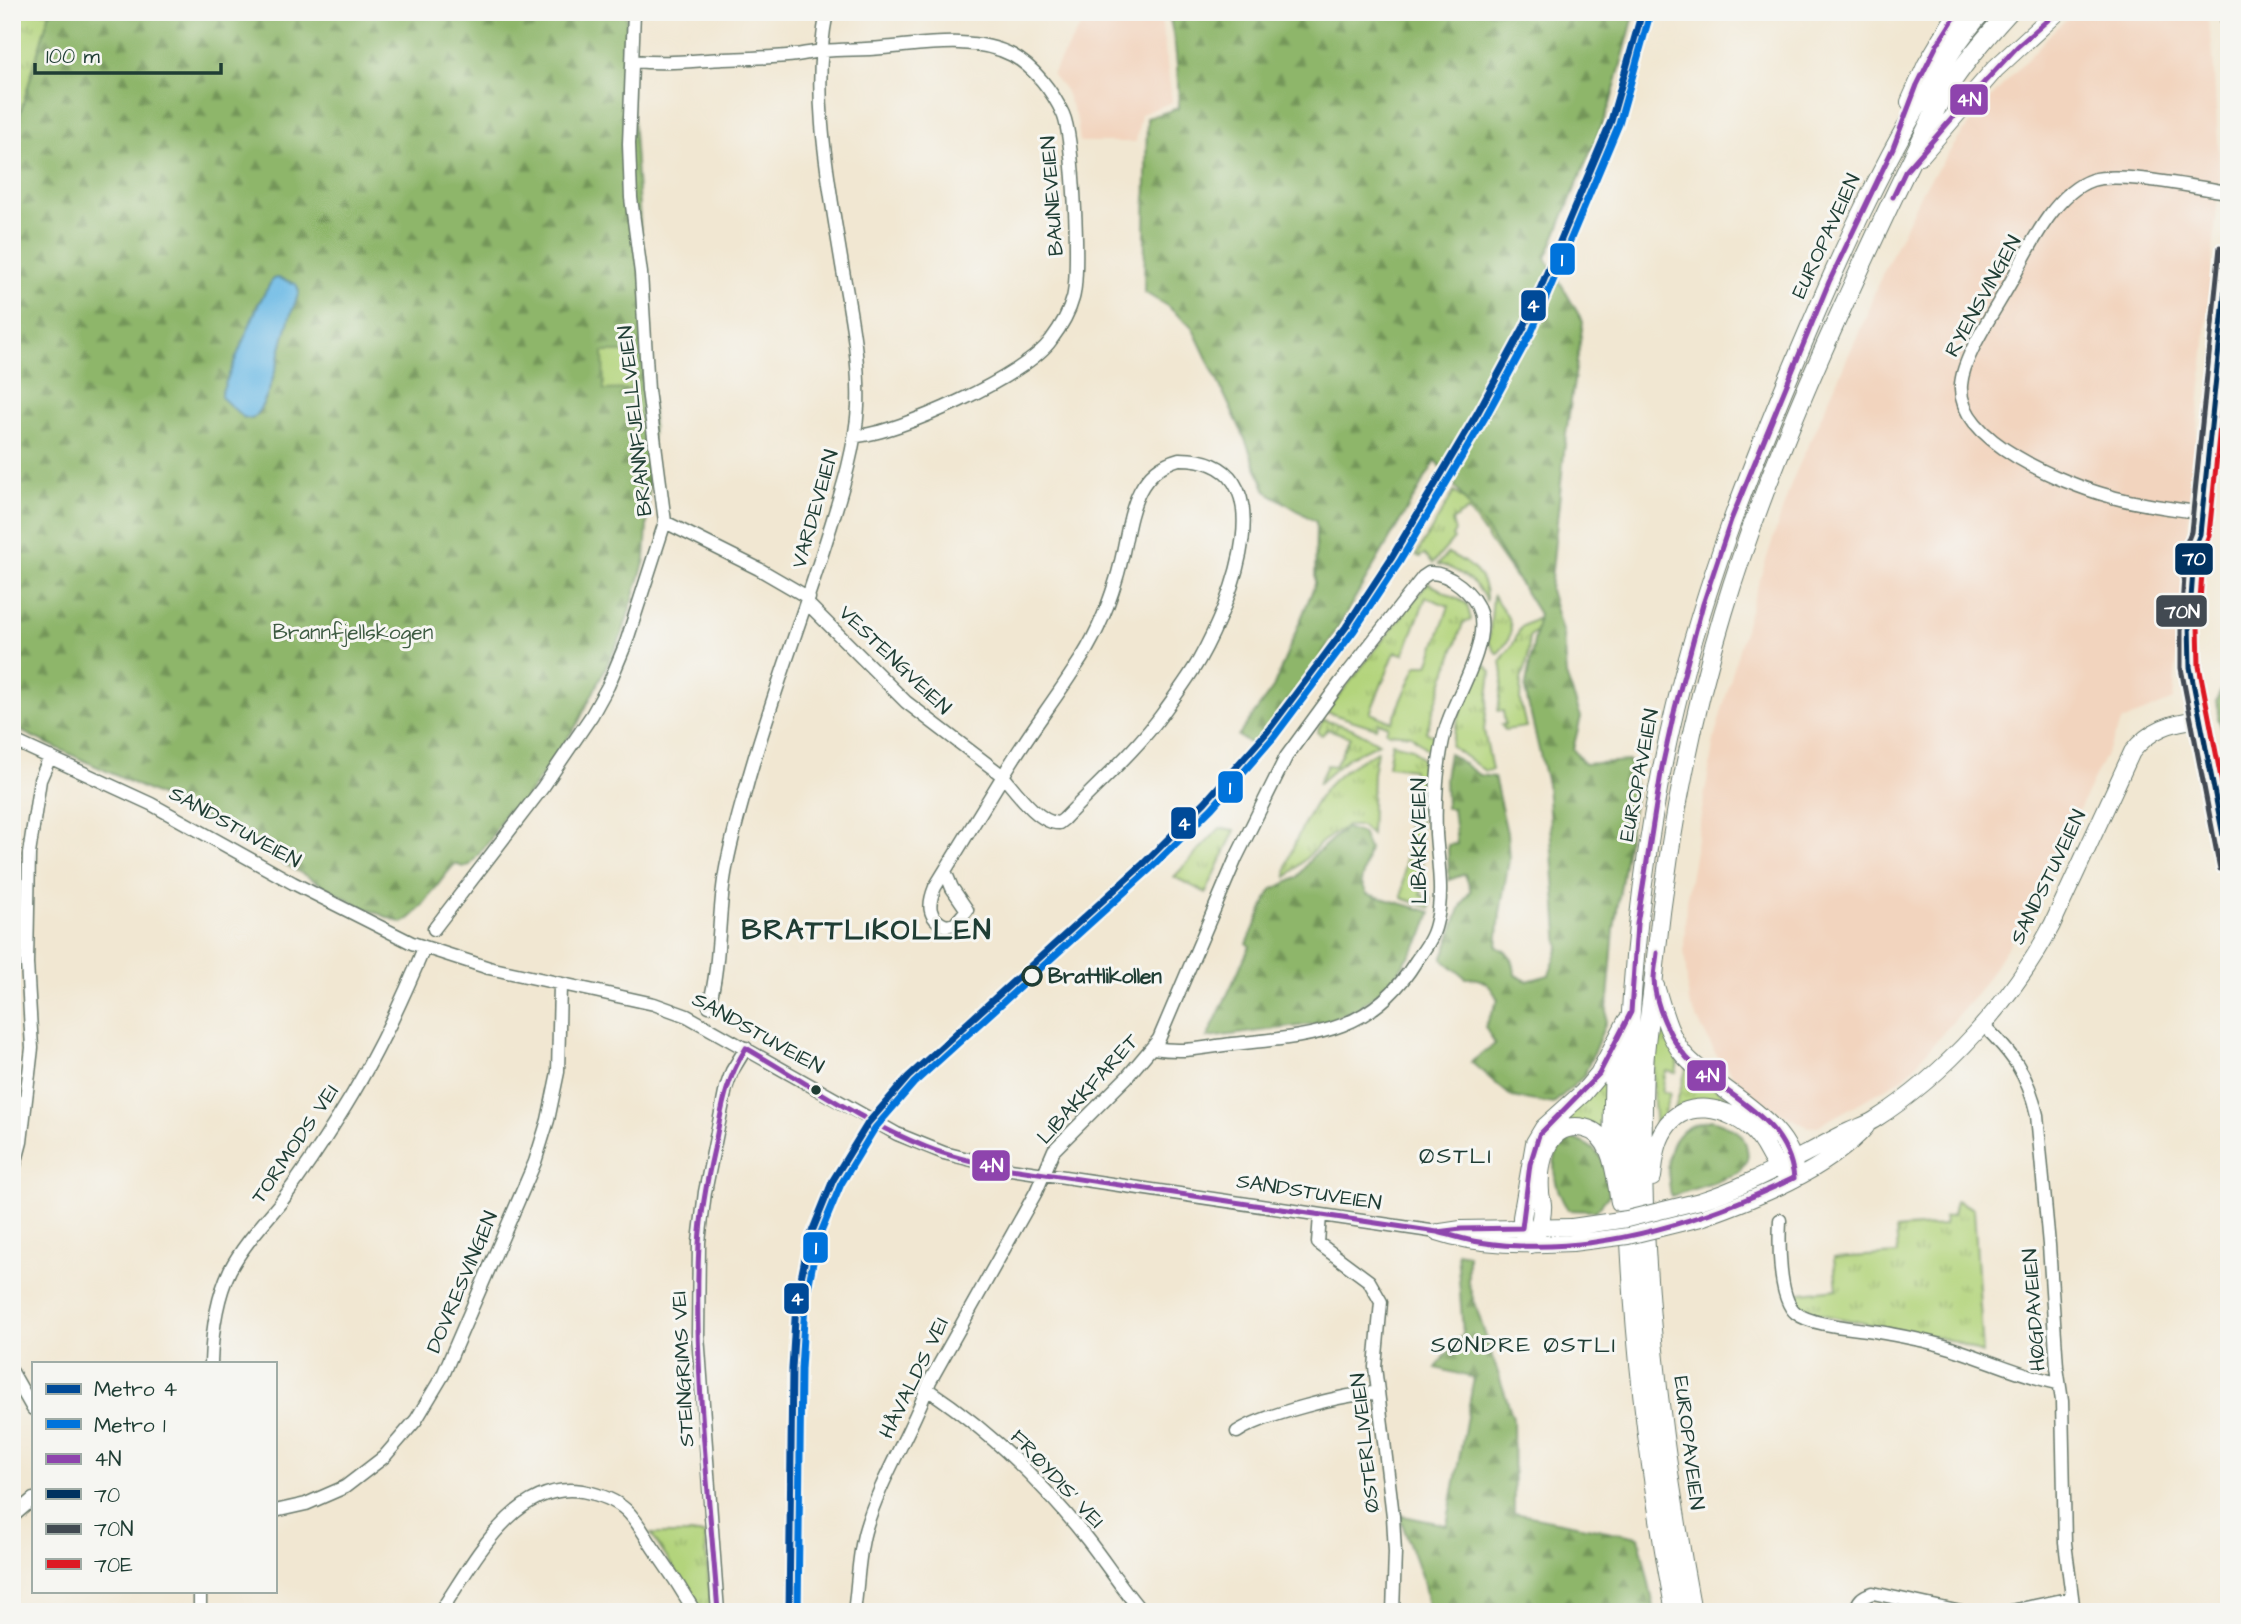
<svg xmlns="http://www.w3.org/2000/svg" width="2241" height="1624" viewBox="0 0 2241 1624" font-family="'Architects Daughter',sans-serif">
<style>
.built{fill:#f2d4be}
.grass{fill:url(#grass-tufts);stroke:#698858;stroke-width:2;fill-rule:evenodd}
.forest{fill:url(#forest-firs);stroke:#567a50;stroke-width:2;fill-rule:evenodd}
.pitch{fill:#b3d47b;stroke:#698858;stroke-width:2}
.water{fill:#6bb9e5;stroke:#457b8c;stroke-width:2}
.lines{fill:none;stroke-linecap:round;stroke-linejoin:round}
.minor-casing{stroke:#68786b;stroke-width:15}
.major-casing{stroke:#68786b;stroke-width:18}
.highway-casing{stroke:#68786b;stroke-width:20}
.minor{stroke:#fff;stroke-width:12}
.major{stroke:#fff;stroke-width:16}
.highway{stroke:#fff;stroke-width:18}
.major-bridge-casing{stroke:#68786b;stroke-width:18;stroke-linecap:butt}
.major-bridge{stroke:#fff;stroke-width:16}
.bus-1-casing{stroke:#f6f6f2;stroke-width:10}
.bus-2-casing{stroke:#f6f6f2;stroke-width:10}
.bus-3-casing{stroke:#f6f6f2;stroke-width:10}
.bus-4-casing{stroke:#f6f6f2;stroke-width:10}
.bus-1{stroke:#8e44ad;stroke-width:5}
.bus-2{stroke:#003260;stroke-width:5}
.bus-3{stroke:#424a52;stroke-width:5}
.bus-4{stroke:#dd1923;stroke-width:5}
.metro-1-casing{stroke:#f6f6f2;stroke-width:12}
.metro-2-casing{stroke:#f6f6f2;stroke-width:12}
.metro-1{stroke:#004a98;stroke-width:7}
.metro-2{stroke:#0073db;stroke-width:7}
.stop-dot{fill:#f6f6f2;stroke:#1f3d34;stroke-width:3.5}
.bus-dot{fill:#1f3d34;stroke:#f6f6f2;stroke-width:2.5}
.labels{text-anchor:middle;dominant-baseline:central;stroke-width:6;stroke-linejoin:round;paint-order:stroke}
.street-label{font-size:21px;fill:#1f3d34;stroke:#f6f6f2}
.park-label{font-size:21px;fill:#3d5b42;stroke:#f6f6f2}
.stop-label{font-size:21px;font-weight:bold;fill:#1f3d34;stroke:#f6f6f2;text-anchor:start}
.neighbourhood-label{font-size:23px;letter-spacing:2px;fill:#1f3d34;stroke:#f6f6f2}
.district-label{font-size:28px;font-weight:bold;letter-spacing:2px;fill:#1f3d34;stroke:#f6f6f2}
.line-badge{stroke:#f6f6f2;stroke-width:2.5}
.badge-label{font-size:19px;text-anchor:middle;font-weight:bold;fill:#fff}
</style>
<defs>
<pattern id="grass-tufts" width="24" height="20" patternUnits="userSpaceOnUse" patternTransform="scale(1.75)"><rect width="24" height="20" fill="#b3d47b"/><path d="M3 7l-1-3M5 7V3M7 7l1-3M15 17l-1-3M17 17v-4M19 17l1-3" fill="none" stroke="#91ad66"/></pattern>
<pattern id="forest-firs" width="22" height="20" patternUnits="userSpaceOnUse" patternTransform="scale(1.75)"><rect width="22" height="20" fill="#8eb66b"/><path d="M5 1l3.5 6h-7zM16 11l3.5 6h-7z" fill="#739559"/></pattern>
</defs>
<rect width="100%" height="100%" fill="#f6f6f2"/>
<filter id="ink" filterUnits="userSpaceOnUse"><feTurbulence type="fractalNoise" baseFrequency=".0143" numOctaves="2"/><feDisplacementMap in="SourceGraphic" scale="14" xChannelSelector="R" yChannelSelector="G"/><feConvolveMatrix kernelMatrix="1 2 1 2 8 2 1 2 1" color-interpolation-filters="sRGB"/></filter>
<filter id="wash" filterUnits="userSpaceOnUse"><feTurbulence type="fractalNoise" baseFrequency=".00686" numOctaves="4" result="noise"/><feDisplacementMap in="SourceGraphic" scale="28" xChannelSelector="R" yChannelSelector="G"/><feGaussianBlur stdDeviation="1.57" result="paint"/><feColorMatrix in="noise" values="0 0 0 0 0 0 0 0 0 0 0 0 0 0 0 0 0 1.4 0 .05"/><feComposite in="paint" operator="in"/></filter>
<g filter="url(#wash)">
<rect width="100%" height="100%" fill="#f1e7d2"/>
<path class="built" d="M1089,12H1160L1172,102L1141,114L1136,142H1080L1077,120L1065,90L1052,74Z
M2077,12H2206L2212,42L2220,174L2173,700L2122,721L2026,919L1975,996L1904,1078L1818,1126L1808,1127L1760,1101L1736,1079L1715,1053L1689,1003L1684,948L1686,902L1715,735L1752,603L1792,481L1867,314L1875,290L1922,191L1976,114L2057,27Z"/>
<path class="grass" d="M12,12H50L12,141Z
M1454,492L1473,506L1543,617L1468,510L1452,521L1455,531L1452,536L1454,539L1433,563L1424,554L1420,557L1416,555Z
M1448,553C1470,564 1488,575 1486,602C1479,582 1457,569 1438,564Z
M1428,583L1467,604L1471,620L1463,623L1426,732L1435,737L1433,755L1411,735L1389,733L1386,731L1388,726L1378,722L1376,728L1326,712ZM1426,597L1449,606L1428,665H1417L1392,722L1370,713L1395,652L1404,654Z
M1493,596C1510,619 1521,631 1497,654L1489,642Z
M1536,619L1541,626L1529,637L1528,658L1521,680L1520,701L1526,727L1505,730L1501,725L1505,724L1503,711H1498L1503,675L1501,660L1512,646L1521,627Z
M1485,664L1491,672L1484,730L1492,770L1485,771L1451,746C1457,718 1467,692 1480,665Z
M1323,720L1351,728L1379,743L1349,757L1318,784L1327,765L1335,766L1350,737L1328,729L1322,735L1317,732Z
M1392,743L1412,748L1425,763L1419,826L1423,879L1421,895L1431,899L1430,908L1402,898L1413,769L1388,766Z
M1377,751L1373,773L1371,835L1361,826H1346L1322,842L1287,877C1282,860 1315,801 1327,787C1341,771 1359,761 1377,751Z
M1220,828L1235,830L1206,893L1174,877Z
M1656,1019L1679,1057L1676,1073L1666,1071L1662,1091L1670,1094L1661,1122L1656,1127L1653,1092Z
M1687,1066L1731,1101L1728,1105L1705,1101L1675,1109Z
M1605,1074L1608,1130L1560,1125Z
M1956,1200L1974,1209L1983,1354L1954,1341L1804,1311L1798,1307L1792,1294L1837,1289L1834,1258L1898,1254L1896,1229L1944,1225L1945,1217L1953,1215Z
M651,1534H705L711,1608L701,1610Z"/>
<path class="forest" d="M50,12H626L653,420L645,560L622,635L578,723L513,817L507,810L490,840L470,865L463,867L455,864C439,879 421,915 402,923L362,907L175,803L12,727V141ZM278,278L292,282L299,292C296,302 290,312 288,323C281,345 270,407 252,419L243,417L221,394L259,303L273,279Z
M1168,12H1635L1610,105L1546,258L1583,322L1566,434L1550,590L1563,635L1566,675L1581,717L1573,749L1584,764L1629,761L1636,789L1614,929L1606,1022L1584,1076L1553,1104L1512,1097L1471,1062L1495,1044L1485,1027L1498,1000C1491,985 1483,977 1466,978L1442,959C1453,937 1455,909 1471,891L1465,874L1449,880L1448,845L1457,844L1453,808H1446L1445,778L1449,753L1479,775L1494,777L1507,833L1509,860L1500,913L1497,947C1511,953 1514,960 1515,975L1527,981L1549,975L1559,947L1547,784L1525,690L1539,614L1491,537L1436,460L1318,661L1253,745L1238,736L1273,688L1315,584L1316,522L1266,491L1242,432L1192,327L1167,306L1144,292L1147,118L1179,108C1178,76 1177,43 1168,12Z
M2221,691H2229V747L2218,718L2219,710L2216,701Z
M1345,828L1362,833L1369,849L1361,882L1367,894L1431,912L1423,935L1392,982L1358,1008L1322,1023L1207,1038L1250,946L1247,944L1271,890L1297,878L1312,857Z
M1712,1120C1736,1128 1748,1133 1748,1160L1738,1173L1713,1183L1671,1196C1664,1155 1666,1127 1712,1120Z
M1570,1138C1604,1148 1606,1164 1609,1195L1596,1211L1568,1210C1555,1189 1544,1155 1570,1138Z
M1457,1252L1468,1254V1283L1513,1418L1514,1513L1639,1537L1655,1612H1429L1424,1584L1399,1515L1447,1525L1474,1378L1436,1368L1463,1333Z"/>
<path class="pitch" d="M603,352H630L631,389L604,390Z"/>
<path class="water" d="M278,278L296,284L299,291C296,302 291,312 288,323C281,345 270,406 251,419L243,417L221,397V394L259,303L273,279Z"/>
</g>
<g filter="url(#ink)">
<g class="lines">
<defs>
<path id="minor" d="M634,61C664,64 694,61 723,59C745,58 766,58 787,56C799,55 811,52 823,51C843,49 862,50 882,48C922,45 974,35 1012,55C1034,67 1053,92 1063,114C1074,138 1080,272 1073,298C1069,313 1060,328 1051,340C1027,375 898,434 855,436
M1179,459C1291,458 1230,605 1199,660C1188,679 1175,696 1163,713C1135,752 1097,784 1064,819L1059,823C1039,824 1015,790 1003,776C1025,738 1052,704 1075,668C1093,642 1107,610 1116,580C1131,536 1125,474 1179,459Z
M2207,463L2229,466
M2202,513C2171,508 2139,505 2109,496C2065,484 1957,441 1961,385C1963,354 1999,305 2014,276C2031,244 2056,192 2092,180C2120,171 2197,188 2229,192
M665,522L759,569L809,598
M807,603L906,702L1003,776L935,887C928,904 927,918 946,926L955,924L967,910L952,888L945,871
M12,740L151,804L293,883L412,943L489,968L654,1004L687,1016L897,1134L944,1153L1004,1168L1437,1232
M434,929L543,787L592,715L608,686L626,643L665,522L648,390L641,273L631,198L629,144L634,12
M709,1006C720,965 718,922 724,880C729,845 740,811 749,777C772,696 803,616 828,535C841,493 855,451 858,407C860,358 850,312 842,265C829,184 810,94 827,12
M1982,1024C2012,1053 2028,1074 2037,1115L2049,1245L2057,1367L2062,1401L2065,1543L2074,1612
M12,1176L21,1142L32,1048L27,963L29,854L40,780L50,757
M1320,1215L1318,1243L1369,1281L1381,1302L1375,1367L1393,1516L1395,1552L1393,1612
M1780,1220C1779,1241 1778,1299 1796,1313C1812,1326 1857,1328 1879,1332C1905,1337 1932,1341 1957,1350C1991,1361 2023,1376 2058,1383
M211,1363C212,1332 216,1299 230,1270C243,1245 263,1224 281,1202C301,1175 320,1147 338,1118C372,1065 400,1006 424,948
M12,1372L33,1409
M927,1389C989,1430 1041,1481 1087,1539C1106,1563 1122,1589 1142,1612
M1237,1432C1262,1415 1347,1393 1377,1393
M275,1511L306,1504L345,1487L384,1457L416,1420L443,1375L535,1162L548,1120L558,1072L560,985
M12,1517L33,1499
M200,1612V1591
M440,1612C473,1564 513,1480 582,1491C598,1494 614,1499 626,1510C638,1521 645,1536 654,1549C669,1570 682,1590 695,1612
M718,1612L698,1335L699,1242L705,1192L726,1088L732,1071L746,1048
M854,1612C858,1585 858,1556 865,1531C880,1479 912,1431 930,1381L1036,1192L1054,1150L1127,1077L1159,1039L1236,858L1286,757L1340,683L1423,577L1429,573C1449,572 1475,594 1480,613C1488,644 1460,690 1449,719C1445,728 1443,739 1441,750C1436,778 1435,806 1436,834C1438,864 1444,895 1436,924C1433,938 1424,950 1416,961C1371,1035 1309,1036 1232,1044C1200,1048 1185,1053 1153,1048
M1856,1612C1857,1600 1863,1596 1873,1593L1961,1612
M2007,1612L2072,1598"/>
<path id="major" d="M2227,12L2229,24
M2229,248L2200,534L2195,546C2192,582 2182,668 2197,699L2229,867
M1700,1201C1738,1189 1772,1171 1807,1153C1821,1146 1835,1137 1849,1131C1858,1127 1866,1125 1874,1120C1945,1075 2013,1000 2052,925L2132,752C2150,729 2172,722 2200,719
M1701,1218C1755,1199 1827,1171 1866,1127
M1437,1232C1481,1247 1527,1245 1572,1243
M1441,1232L1461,1229L1572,1227"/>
<path id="highway" d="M1910,102L1927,64L1958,12
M1920,156L1995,69L2057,12
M1612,1156L1614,1051
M1652,1177C1654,1162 1655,1144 1664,1130C1684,1096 1729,1107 1753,1130C1771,1147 1769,1168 1794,1178C1799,1124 1714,1090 1684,1055C1668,1036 1662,1008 1655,986
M1620,1202C1615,1177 1615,1135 1584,1128C1546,1120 1538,1164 1540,1192C1540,1198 1543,1203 1542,1208C1542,1220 1537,1235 1531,1244L1522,1228V1217L1535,1143L1544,1128L1583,1093L1599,1074L1627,1021
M1675,1612C1619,1315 1604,1005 1675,709C1706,578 1756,453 1809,329C1842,252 1877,175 1920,102C1938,71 1958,39 1982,12
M1692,1612C1659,1433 1637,1249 1644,1067C1646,1033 1652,1000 1655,966C1667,846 1689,726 1724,611C1756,505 1798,404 1844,304C1866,256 1888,207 1912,159C1923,137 1933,113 1946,91C1964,63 1986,37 2009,12"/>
</defs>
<use href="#minor" class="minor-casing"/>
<use href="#major" class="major-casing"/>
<use href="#highway" class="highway-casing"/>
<use href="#minor" class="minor"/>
<use href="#major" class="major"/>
<use href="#highway" class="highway"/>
<defs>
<path id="major-bridge" d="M1572,1227L1627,1219L1700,1201
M1572,1243L1628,1236L1701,1218"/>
</defs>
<use href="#major-bridge" class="major-bridge-casing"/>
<use href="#major-bridge" class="major-bridge"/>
<defs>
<path id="bus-1" d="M1893,197L1905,172L1977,90L2017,47L2057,12
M1657,953C1656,962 1654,971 1654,980C1655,1005 1670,1039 1687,1058C1725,1098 1787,1115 1794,1178
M746,1048C805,1082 862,1122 926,1147C951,1157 978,1163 1004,1168L1437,1232C1451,1235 1465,1240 1479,1242C1586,1259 1698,1224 1794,1178
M1437,1232L1461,1229L1522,1228L1530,1164L1539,1135L1599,1074L1631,1012L1637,924L1662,767L1675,708L1703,604L1731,520L1829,282L1893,148L1917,85L1937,45L1958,12
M718,1612C709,1490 693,1366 699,1244C701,1212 707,1180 714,1149C722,1109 724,1084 746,1048"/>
<path id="bus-2" d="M2229,250L2200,534L2195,546L2189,624L2190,667L2229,866"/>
<path id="bus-3" d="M2220,247L2191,532L2186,545L2181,624V668L2220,869"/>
<path id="bus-4" d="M2229,337L2209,535L2204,548L2198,625L2199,666L2229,819"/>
</defs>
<use href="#bus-1" class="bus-1-casing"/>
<use href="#bus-2" class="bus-2-casing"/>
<use href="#bus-3" class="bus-3-casing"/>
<use href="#bus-4" class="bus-4-casing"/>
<use href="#bus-1" class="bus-1"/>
<use href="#bus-2" class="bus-2"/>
<use href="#bus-3" class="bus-3"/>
<use href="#bus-4" class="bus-4"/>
<defs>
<path id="metro-1" d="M789,1612L792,1369L796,1303L809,1239L833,1180L868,1123L908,1077L1143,864L1205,802L1267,732L1346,627L1392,557L1478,412L1524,327L1611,121L1642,12"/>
<path id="metro-2" d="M798,1612L801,1369L805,1304L817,1242L841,1184L875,1128L914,1083L1149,870L1212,808L1274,737L1353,632L1400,561L1486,416L1532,331L1619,124L1650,14"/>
</defs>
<use href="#metro-1" class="metro-1-casing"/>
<use href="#metro-2" class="metro-2-casing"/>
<use href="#metro-1" class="metro-1"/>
<use href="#metro-2" class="metro-2"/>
</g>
</g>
<circle class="stop-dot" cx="1032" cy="976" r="9"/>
<circle class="bus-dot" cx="816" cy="1090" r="6"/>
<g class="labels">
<g class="street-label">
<text transform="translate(1052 196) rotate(-94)">BAUNEVEIEN</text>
<text transform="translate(1826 236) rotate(-65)">EUROPAVEIEN</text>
<text transform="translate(1983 296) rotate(-61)">RYENSVINGEN</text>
<text transform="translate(635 421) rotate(-96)">BRANNFJELLVEIEN</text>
<text transform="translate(815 509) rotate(-74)">VARDEVEIEN</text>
<text transform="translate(895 660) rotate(44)">VESTENGVEIEN</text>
<text transform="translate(1639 775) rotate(-79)">EUROPAVEIEN</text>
<text transform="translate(235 827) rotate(29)">SANDSTUVEIEN</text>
<text transform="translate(1419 841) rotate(-90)">LIBAKKVEIEN</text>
<text transform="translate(2048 877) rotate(-64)">SANDSTUVEIEN</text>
<text transform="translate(758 1033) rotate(29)">SANDSTUVEIEN</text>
<text transform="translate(1088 1089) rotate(-48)">LIBAKKFARET</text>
<text transform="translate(295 1144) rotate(-56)">TORMODS VEI</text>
<text transform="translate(1309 1192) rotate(9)">SANDSTUVEIEN</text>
<text transform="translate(462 1282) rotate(-67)">DOVRESVINGEN</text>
<text transform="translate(2034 1310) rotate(-94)">HØGDAVEIEN</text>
<text transform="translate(683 1369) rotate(-93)">STEINGRIMS VEI</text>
<text transform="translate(914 1378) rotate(-64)">HÅVALDS VEI</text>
<text transform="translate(1365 1443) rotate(-96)">ØSTERLIVEIEN</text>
<text transform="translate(1689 1443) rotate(83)">EUROPAVEIEN</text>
<text transform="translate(1057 1479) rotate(47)">FRØYDIS' VEI</text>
</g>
<g class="park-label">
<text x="353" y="632">Brannfjellskogen</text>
</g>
<g class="stop-label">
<text x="1048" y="976">Brattlikollen</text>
</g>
<g class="neighbourhood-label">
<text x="1456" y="1156">ØSTLI</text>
<text x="1524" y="1345">SØNDRE ØSTLI</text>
</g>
<g class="district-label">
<text x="867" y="930">BRATTLIKOLLEN</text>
</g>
</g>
<g class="line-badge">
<rect x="1949" y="83" width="40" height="33" rx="7" fill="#8e44ad"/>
<rect x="1549" y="242" width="27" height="34" rx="7" fill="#0073db"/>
<rect x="1520" y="289" width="27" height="33" rx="7" fill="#004a98"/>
<rect x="2174" y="542" width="40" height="34" rx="7" fill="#003260"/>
<rect x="2155" y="594" width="53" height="34" rx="7" fill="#424a52"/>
<rect x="1217" y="770" width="27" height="34" rx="7" fill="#0073db"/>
<rect x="1170" y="806" width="27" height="34" rx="7" fill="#004a98"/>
<rect x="1686" y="1059" width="41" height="33" rx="7" fill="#8e44ad"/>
<rect x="971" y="1149" width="40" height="33" rx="7" fill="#8e44ad"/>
<rect x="802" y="1231" width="27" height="33" rx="7" fill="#0073db"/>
<rect x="783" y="1282" width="27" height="33" rx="7" fill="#004a98"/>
</g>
<g class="badge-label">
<text x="1969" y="106">4N</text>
<text x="1562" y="266">1</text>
<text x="1533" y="312">4</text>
<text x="2194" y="565">70</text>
<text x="2182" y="618">70N</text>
<text x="1230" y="794">1</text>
<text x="1184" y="830">4</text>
<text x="1707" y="1082">4N</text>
<text x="991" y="1172">4N</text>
<text x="816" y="1254">1</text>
<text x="797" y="1305">4</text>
</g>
<rect width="2241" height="1624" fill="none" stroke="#f6f6f2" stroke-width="42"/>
<rect x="32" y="1362" width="245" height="231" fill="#f6f6f2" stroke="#a0aca6" stroke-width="2"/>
<rect x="46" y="1384" width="35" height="10" fill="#004a98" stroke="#a0aca6" stroke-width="2"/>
<text x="94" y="1396" font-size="21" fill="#1f3d34">Metro 4</text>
<rect x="46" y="1419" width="35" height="10" fill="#0073db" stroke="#a0aca6" stroke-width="2"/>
<text x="94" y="1432" font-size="21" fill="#1f3d34">Metro 1</text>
<rect x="46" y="1454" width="35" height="10" fill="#8e44ad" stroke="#a0aca6" stroke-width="2"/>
<text x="94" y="1466" font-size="21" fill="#1f3d34">4N</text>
<rect x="46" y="1489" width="35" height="10" fill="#003260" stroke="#a0aca6" stroke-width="2"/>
<text x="94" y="1502" font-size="21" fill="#1f3d34">70</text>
<rect x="46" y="1524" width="35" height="10" fill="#424a52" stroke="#a0aca6" stroke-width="2"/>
<text x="94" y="1536" font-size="21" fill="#1f3d34">70N</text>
<rect x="46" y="1559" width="35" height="10" fill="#dd1923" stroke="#a0aca6" stroke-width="2"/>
<text x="94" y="1572" font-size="21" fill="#1f3d34">70E</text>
<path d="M35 63v10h186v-10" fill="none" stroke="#1f3d34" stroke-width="3.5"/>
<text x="46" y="63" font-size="21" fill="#1f3d34" stroke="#f6f6f2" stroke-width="5" paint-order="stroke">100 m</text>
</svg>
